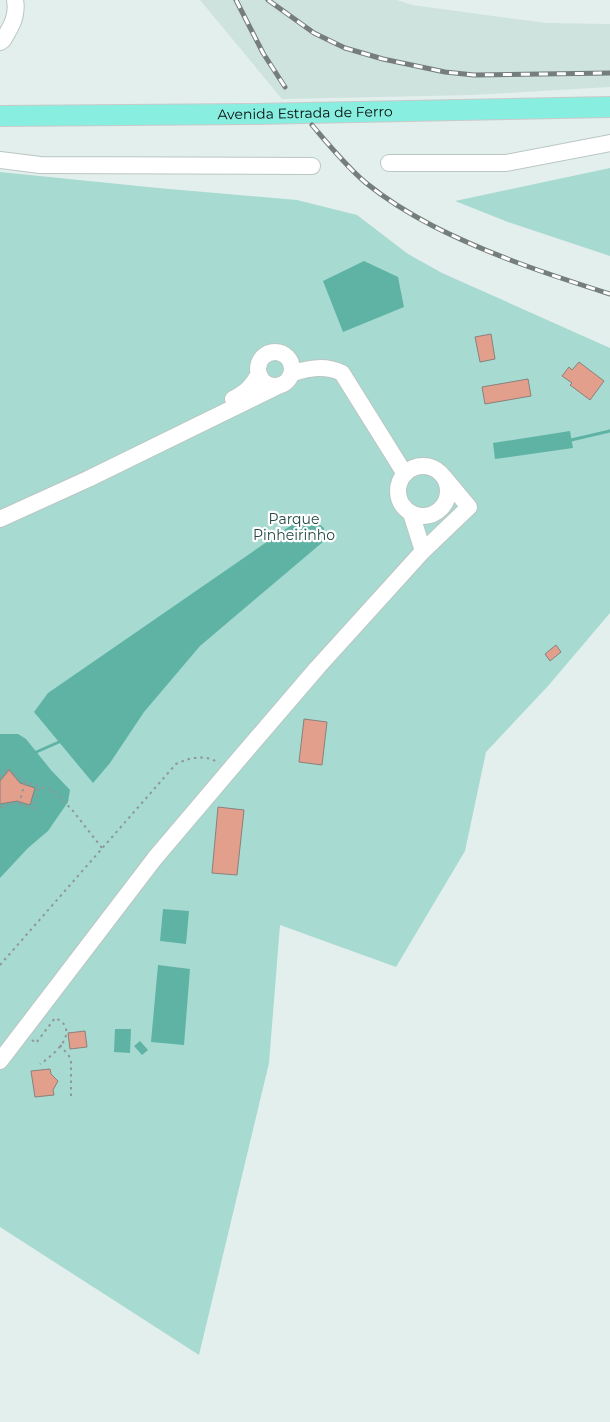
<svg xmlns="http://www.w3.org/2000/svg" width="610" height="1422" viewBox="0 0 610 1422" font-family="Montserrat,sans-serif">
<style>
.built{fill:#cee3de}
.green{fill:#a7dad0}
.water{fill:#5fb3a5}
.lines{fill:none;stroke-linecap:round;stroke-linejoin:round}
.stream{stroke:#5fb3a5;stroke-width:3}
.building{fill:#e29f8c;stroke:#8a807d}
.minor-casing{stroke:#bac6c4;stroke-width:18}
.major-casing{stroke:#c9caca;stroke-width:22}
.path{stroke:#8f9896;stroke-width:2;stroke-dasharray:2.5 4;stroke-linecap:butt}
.minor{stroke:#fff;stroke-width:16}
.major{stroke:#88eee0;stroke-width:20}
.rail-casing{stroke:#767e7c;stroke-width:5}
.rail{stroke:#fff;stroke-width:3;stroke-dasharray:9;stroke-linecap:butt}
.labels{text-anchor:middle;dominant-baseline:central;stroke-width:4.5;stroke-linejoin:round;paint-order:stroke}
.street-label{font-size:14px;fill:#090d0c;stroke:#fff}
.park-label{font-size:14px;fill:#224942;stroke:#fff}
</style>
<rect width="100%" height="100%" fill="#e3efec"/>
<path class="built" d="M200,0H397L412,5L546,23L610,24V87L472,95L282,99Z"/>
<path class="green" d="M610,168V256L508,222L455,201Z
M0,172L158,188L297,200L357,215L408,254L442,273L610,348V613L548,686L486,752L465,851L396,967L280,925L269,1063L199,1355L0,1227Z"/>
<path class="water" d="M364,261L398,277L404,307L343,332L323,281Z
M570,431L573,448L495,459L493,443Z
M311,518L324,528V541L200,646L144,712L110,763L93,783L34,712L48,693L290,526Z
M0,734H18L26,739L51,770L70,790L68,802L48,831L28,848L0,878Z
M163,909L189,911L186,944L160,941Z
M158,965L190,969L184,1045L151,1042Z
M115,1029H131L130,1053L114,1052Z
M140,1041L148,1050L142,1055L134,1046Z"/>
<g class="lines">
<path class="stream" d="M571,440L610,431
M34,753L59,742"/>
</g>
<path class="building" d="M491,334L495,359L480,362L475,337Z
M579,362L604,381L590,400L570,385L572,383L562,376L569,367L572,370Z
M528,379L531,396L485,404L482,387Z
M556,645L561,652L550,661L545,654Z
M304,719L327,722L322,765L299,762Z
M9,770L20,783L35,788L30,805L17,801L0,804V781Z
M218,807L244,810L237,875L212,873Z
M85,1031L87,1047L70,1049L68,1033Z
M50,1069L51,1074L58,1081L53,1090L54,1095L35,1097L31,1071Z"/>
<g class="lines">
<defs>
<path id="minor" d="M0,42L3,40C11,27 18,16 15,0
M0,160L40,165L312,166
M389,163H506L610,143
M258 369a17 17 0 1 1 34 0a17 17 0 1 1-34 0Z
M293,373C310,368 325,365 342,373L405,474
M233,399C247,392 251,387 259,374
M398 491a25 25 0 1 1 50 0a25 25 0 1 1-50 0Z
M411,513L423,551
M0,519L88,479L280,385
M0,1061L155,858L233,766L317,668L423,551L469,507L444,477"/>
<g id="major">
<path id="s1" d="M0,116L250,114L610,107"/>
</g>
</defs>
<use href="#minor" class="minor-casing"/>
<use href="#major" class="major-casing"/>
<path class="path" d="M0,777L8,768L22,781L54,791L73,811L102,848
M19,804L25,782
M0,807L16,803L33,808L40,787
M0,965L176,764C191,757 205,754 219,763
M32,1040L36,1043L55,1018C59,1020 63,1022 65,1026C72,1041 49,1058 40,1064
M60,1045L69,1056L71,1062V1096"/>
<use href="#minor" class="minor"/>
<use href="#major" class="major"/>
<defs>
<path id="rail" d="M236,0L263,53L285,87
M268,0L314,33L345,48L383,59L445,72L474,75L610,73
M312,125C329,145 346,166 366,183C387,200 410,214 433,226C490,255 550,275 610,294"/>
</defs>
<use href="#rail" class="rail-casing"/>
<use href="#rail" class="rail"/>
</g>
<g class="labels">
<g class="street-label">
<text stroke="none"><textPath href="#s1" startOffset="305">Avenida Estrada de Ferro</textPath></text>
</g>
<g class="park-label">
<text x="294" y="519">Parque<tspan x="294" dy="16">Pinheirinho</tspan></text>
</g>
</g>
</svg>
